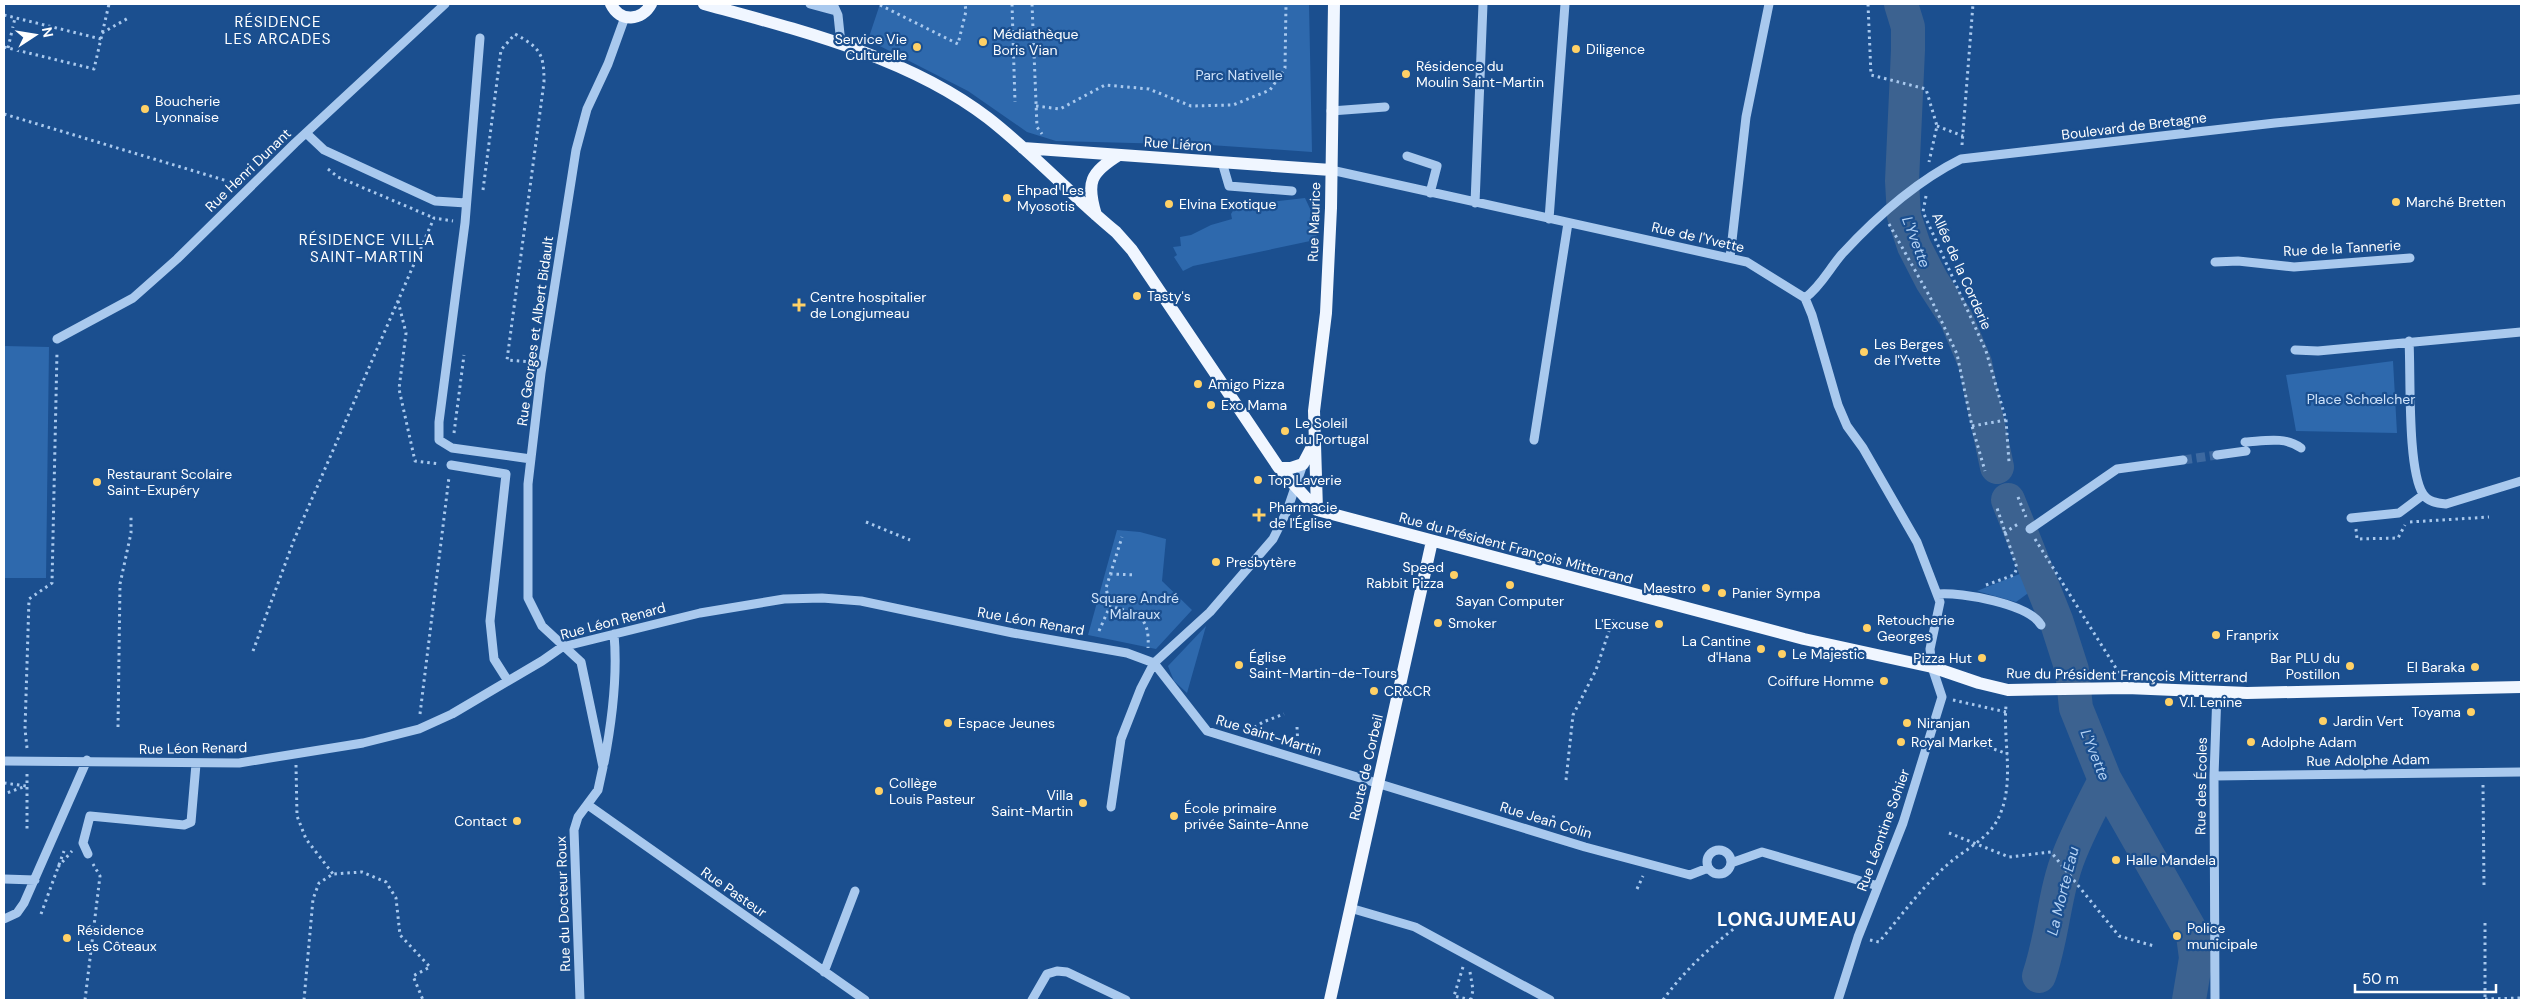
<svg xmlns="http://www.w3.org/2000/svg" width="2525" height="1004" viewBox="0 0 2525 1004" font-family="'DM Sans',sans-serif">
<style>
.green{fill:#2e69ad}
.lines{fill:none;stroke-linecap:round;stroke-linejoin:round}
.river{stroke:#3c6290;stroke-width:34}
.minor-tunnel{stroke:#3d69a0;stroke-width:9;stroke-dasharray:9 4.5;stroke-linecap:butt}
.path{stroke:#a9c9ee;stroke-width:3;stroke-dasharray:2.5 4;stroke-linecap:butt}
.minor{stroke:#a9c9ee;stroke-width:9}
.major{stroke:#f0f6ff;stroke-width:12}
.poi-dot{fill:#ffd166;stroke:#1b4f8f;stroke-width:2}
.labels{text-anchor:middle;dominant-baseline:central;stroke-width:4.5;stroke-linejoin:round;paint-order:stroke}
.poi-label{font-size:14px;fill:#fff;stroke:#1b4f8f;text-anchor:start}
.park-label{font-size:14px;fill:#cfe3fa;stroke:#1b4f8f}
.street-label{font-size:14px;fill:#fff;stroke:#1b4f8f}
.neighbourhood-label{font-size:15px;letter-spacing:1px;fill:#fff;stroke:#1b4f8f}
.water-label{font-size:15px;font-style:italic;fill:#b5d3f5;stroke:#1b4f8f}
.district-label{font-size:19px;font-weight:bold;letter-spacing:1px;fill:#fff;stroke:#1b4f8f}
</style>
<rect width="100%" height="100%" fill="#1b4f8f"/>
<path class="green" d="M880,4H1309L1312,152L1210,145L1056,141L1027,132L968,91L868,40Z
M1305,198L1319,228L1315,240L1193,266L1183,271L1174,257L1177,255L1173,247L1181,246L1180,237L1191,235L1211,225L1232,219L1231,214L1236,206Z
M4,346L49,347L46,578H4Z
M2393,361L2397,433L2296,431L2286,375Z
M1117,530L1140,532L1166,539L1162,581L1192,610L1156,649L1088,635Z
M2022,573L2031,591L2016,602L1977,591Z
M1206,626L1187,693L1174,681L1168,666Z"/>
<g class="lines">
<path class="river" d="M1901,4L1908,27V50L1902,181L1904,216L1914,246L1932,281L1956,318L1975,363L1997,467
M2008,500L2056,620L2072,670L2076,708L2105,780L2193,935L2196,958L2189,1000
M2039,976C2053,936 2054,892 2070,853C2080,828 2093,804 2105,780"/>
<path class="minor-tunnel" d="M2183,460L2217,455"/>
<path class="path" d="M1012,4L1015,102
M1032,4L1037,127L1042,134
M1868,4L1871,75L1926,89L1937,126L1929,162
M880,5L958,44L966,11L965,4
M4,15L101,39
M102,33L130,17
M4,47L94,69L109,4
M8,48L15,18
M1036,106L1060,109L1105,85L1149,89L1191,106L1233,105L1270,90L1285,68L1286,4
M4,114L234,183
M1937,126L1963,136
M1962,145L1973,4
M328,169L338,177L434,218
M483,190L501,50L515,34C540,48 544,53 544,82L507,360L531,362
M1926,196L1923,212L1986,351L2006,420L2009,462
M1889,224L1930,297L1957,354L1972,426L1985,471
M398,301L406,333L399,389L415,461L440,464
M1972,426L2006,420
M454,433L464,355
M2018,497L2026,517
M866,522L910,540
M2410,522L2489,517
M2356,529L2357,539L2398,538L2405,525
M2004,533L2018,524
M2035,539L2119,673
M1110,574L1136,575
M1986,585L2014,575L2017,568L1996,505
M1110,606L1106,588L1122,537
M1099,631L1110,606C1138,614 1150,616 1148,648
M253,651L294,540L434,218L453,221
M1953,700L2006,712
M420,714L449,477
M118,727L120,584L131,533V514
M1297,727L1298,746
M1249,731L1263,722L1284,714
M1988,747L2008,754
M27,748L25,729L29,599L52,583L57,352
M296,765L297,816L306,839L333,874
M27,774V830
M1566,780L1573,715L1596,670L1613,619
M4,783L26,786L4,794
M2483,785L2484,886
M1551,824L1554,815
M1949,833L2009,857L2051,852L2119,936L2154,946
M58,867L72,851
M1637,889L1643,876
M41,914L64,851
M2485,923V1000
M1870,940L1879,942C1901,916 1922,887 1947,865C1966,848 1992,838 2001,812C2014,779 2003,739 2006,706
M1463,967L1454,996L1471,1000
M1470,972L1473,990L1471,999
M2485,999L2521,998
M85,1000L100,876L93,864
M304,1000L313,899L319,883L333,874L362,872L386,882L396,898L400,935L430,967L413,976L423,1000
M1663,1000C1684,971 1708,949 1736,927"/>
<path class="minor" d="M810,4L836,11
M833,4L838,15L841,44
M480,38L465,223L439,422V440L452,448L531,459
M1331,111L1385,107
M306,133L324,150L435,201L466,203
M1407,156L1437,166L1430,193
M1222,162L1229,186L1292,191
M1331,170L1747,262L1805,298L1812,315L1838,405L1847,426L1863,448L1917,542L1940,602L1930,649L1932,667L1942,697L1903,823L1858,937L1838,1000
M1475,203L1483,4
M1549,219L1565,4
M1730,258L1746,117L1769,4
M2215,262L2238,261L2294,267L2410,258
M1805,298C1821,286 1829,269 1842,254C1877,216 1915,182 1961,159L2275,123L2521,99
M57,339L133,298L177,259L295,143L445,4
M2409,341C2411,374 2407,469 2423,494C2428,502 2437,503 2446,504L2521,481
M2295,350L2318,351L2521,332
M1534,440L1568,223
M2245,442C2264,441 2285,436 2301,448
M2217,455L2246,451
M451,465L506,474L490,621L494,659L508,681
M2351,518L2399,513L2423,495
M2030,529L2117,469L2183,460
M1938,594C1962,592 2029,604 2041,625
M1154,663L1207,731L1585,847L1690,875L1708,868
M4,761L239,763L363,743L419,729L452,714L542,661L562,647L700,613L784,599L822,598L861,601L1013,633L1127,653L1154,663
M604,763C612,721 618,677 614,634
M2214,776L2521,772
M588,805L865,1000
M1111,807L1121,739L1141,688L1154,663L1210,612L1273,539L1287,511L1303,464
M1707 862a12 12 0 1 1 24 0a12 12 0 1 1-24 0Z
M88,854L83,843L90,816L184,825L191,822L196,764
M1731,863L1762,852L1878,886
M4,879L35,880
M1350,908L1415,927L1550,1000
M4,919L17,913L24,903L87,760
M824,972L855,891
M580,1000L574,830L578,817L598,790L603,767L581,662L542,626L528,598V484L541,373L576,150L587,109L608,64L625,17
M1032,1000L1047,974L1057,971L1067,972L1126,1000
M2215,1000L2214,776L2217,692"/>
<path class="major" d="M611,4C620,23 642,21 651,4
M704,4C799,30 909,57 988,118C1033,153 1072,196 1116,232L1132,250L1279,468L1317,510L1804,639L1932,667L1979,683L2008,690L2127,688L2247,693L2521,687
M1023,148L1331,170
M1096,215C1086,182 1090,173 1119,155
M1279,468H1291L1303,464L1314,443
M1317,510L1314,411L1326,313L1331,208L1334,4
M1330,1000L1432,541"/>
</g>
<g class="poi-dot">
<circle cx="983" cy="42" r="5"/>
<circle cx="917" cy="47" r="5"/>
<circle cx="1576" cy="49" r="5"/>
<circle cx="1406" cy="74" r="5"/>
<circle cx="145" cy="109" r="5"/>
<circle cx="1007" cy="198" r="5"/>
<circle cx="2396" cy="202" r="5"/>
<circle cx="1169" cy="204" r="5"/>
<circle cx="1137" cy="296" r="5"/>
<path d="M796.5 297.5h5v5h5v5h-5v5h-5v-5h-5v-5h5z"/>
<circle cx="1864" cy="352" r="5"/>
<circle cx="1198" cy="384" r="5"/>
<circle cx="1211" cy="405" r="5"/>
<circle cx="1285" cy="431" r="5"/>
<circle cx="1258" cy="480" r="5"/>
<circle cx="97" cy="482" r="5"/>
<path d="M1256.5 507.5h5v5h5v5h-5v5h-5v-5h-5v-5h5z"/>
<circle cx="1216" cy="562" r="5"/>
<circle cx="1454" cy="575" r="5"/>
<circle cx="1510" cy="585" r="5"/>
<circle cx="1706" cy="588" r="5"/>
<circle cx="1722" cy="593" r="5"/>
<circle cx="1438" cy="623" r="5"/>
<circle cx="1659" cy="624" r="5"/>
<circle cx="1867" cy="628" r="5"/>
<circle cx="2216" cy="635" r="5"/>
<circle cx="1761" cy="649" r="5"/>
<circle cx="1782" cy="654" r="5"/>
<circle cx="1982" cy="658" r="5"/>
<circle cx="1239" cy="665" r="5"/>
<circle cx="2350" cy="666" r="5"/>
<circle cx="2475" cy="667" r="5"/>
<circle cx="1884" cy="681" r="5"/>
<circle cx="1374" cy="691" r="5"/>
<circle cx="2169" cy="702" r="5"/>
<circle cx="2471" cy="712" r="5"/>
<circle cx="2323" cy="721" r="5"/>
<circle cx="948" cy="723" r="5"/>
<circle cx="1907" cy="723" r="5"/>
<circle cx="1901" cy="742" r="5"/>
<circle cx="2251" cy="742" r="5"/>
<circle cx="879" cy="791" r="5"/>
<circle cx="1083" cy="803" r="5"/>
<circle cx="1174" cy="816" r="5"/>
<circle cx="517" cy="821" r="5"/>
<circle cx="2116" cy="860" r="5"/>
<circle cx="2177" cy="936" r="5"/>
<circle cx="67" cy="938" r="5"/>
</g>
<g class="labels">
<g class="poi-label">
<text x="993" y="34">Médiathèque<tspan x="993" dy="16">Boris Vian</tspan></text>
<text x="907" y="39" text-anchor="end">Service Vie<tspan x="907" dy="16">Culturelle</tspan></text>
<text x="1586" y="49">Diligence</text>
<text x="1416" y="66">Résidence du<tspan x="1416" dy="16">Moulin Saint-Martin</tspan></text>
<text x="155" y="101">Boucherie<tspan x="155" dy="16">Lyonnaise</tspan></text>
<text x="1017" y="190">Ehpad Les<tspan x="1017" dy="16">Myosotis</tspan></text>
<text x="2406" y="202">Marché Bretten</text>
<text x="1179" y="204">Elvina Exotique</text>
<text x="1147" y="296">Tasty's</text>
<text x="810" y="297">Centre hospitalier<tspan x="810" dy="16">de Longjumeau</tspan></text>
<text x="1874" y="344">Les Berges<tspan x="1874" dy="16">de l'Yvette</tspan></text>
<text x="1208" y="384">Amigo Pizza</text>
<text x="1221" y="405">Exo Mama</text>
<text x="1295" y="423">Le Soleil<tspan x="1295" dy="16">du Portugal</tspan></text>
<text x="107" y="474">Restaurant Scolaire<tspan x="107" dy="16">Saint-Exupéry</tspan></text>
<text x="1268" y="480">Top Laverie</text>
<text x="1269" y="507">Pharmacie<tspan x="1269" dy="16">de l'Église</tspan></text>
<text x="1226" y="562">Presbytère</text>
<text x="1444" y="567" text-anchor="end">Speed<tspan x="1444" dy="16">Rabbit Pizza</tspan></text>
<text x="1696" y="588" text-anchor="end">Maestro</text>
<text x="1732" y="593">Panier Sympa</text>
<text x="1510" y="601" text-anchor="middle">Sayan Computer</text>
<text x="1877" y="620">Retoucherie<tspan x="1877" dy="16">Georges</tspan></text>
<text x="1448" y="623">Smoker</text>
<text x="1649" y="624" text-anchor="end">L'Excuse</text>
<text x="2226" y="635">Franprix</text>
<text x="1751" y="641" text-anchor="end">La Cantine<tspan x="1751" dy="16">d'Hana</tspan></text>
<text x="1792" y="654">Le Majestic</text>
<text x="1249" y="657">Église<tspan x="1249" dy="16">Saint-Martin-de-Tours</tspan></text>
<text x="1972" y="658" text-anchor="end">Pizza Hut</text>
<text x="2340" y="658" text-anchor="end">Bar PLU du<tspan x="2340" dy="16">Postillon</tspan></text>
<text x="2465" y="667" text-anchor="end">El Baraka</text>
<text x="1874" y="681" text-anchor="end">Coiffure Homme</text>
<text x="1384" y="691">CR&amp;CR</text>
<text x="2179" y="702">V.I. Lenine</text>
<text x="2461" y="712" text-anchor="end">Toyama</text>
<text x="2333" y="721">Jardin Vert</text>
<text x="958" y="723">Espace Jeunes</text>
<text x="1917" y="723">Niranjan</text>
<text x="1911" y="742">Royal Market</text>
<text x="2261" y="742">Adolphe Adam</text>
<text x="889" y="783">Collège<tspan x="889" dy="16">Louis Pasteur</tspan></text>
<text x="1073" y="795" text-anchor="end">Villa<tspan x="1073" dy="16">Saint-Martin</tspan></text>
<text x="1184" y="808">École primaire<tspan x="1184" dy="16">privée Sainte-Anne</tspan></text>
<text x="507" y="821" text-anchor="end">Contact</text>
<text x="2126" y="860">Halle Mandela</text>
<text x="2187" y="928">Police<tspan x="2187" dy="16">municipale</tspan></text>
<text x="77" y="930">Résidence<tspan x="77" dy="16">Les Côteaux</tspan></text>
</g>
<g class="park-label">
<text x="1239" y="75">Parc Nativelle</text>
<text x="2361" y="399">Place Schœlcher</text>
<text x="1135" y="598">Square André<tspan x="1135" dy="16">Malraux</tspan></text>
</g>
<g class="street-label">
<text transform="translate(2134 126) rotate(-7)">Boulevard de Bretagne</text>
<text transform="translate(1178 144) rotate(4)">Rue Liéron</text>
<text transform="translate(248 170) rotate(-44)">Rue Henri Dunant</text>
<text transform="translate(1314 222) rotate(-88)">Rue Maurice</text>
<text transform="translate(1698 237) rotate(13)">Rue de l'Yvette</text>
<text transform="translate(2342 248) rotate(-3)">Rue de la Tannerie</text>
<text transform="translate(1962 271) rotate(66)">Allée de la Corderie</text>
<text transform="translate(535 331) rotate(-82)">Rue Georges et Albert Bidault</text>
<text transform="translate(1516 548) rotate(15)">Rue du Président François Mitterrand</text>
<text transform="translate(613 621) rotate(-15)">Rue Léon Renard</text>
<text transform="translate(1031 621) rotate(10)">Rue Léon Renard</text>
<text transform="translate(2127 675) rotate(1)">Rue du Président François Mitterrand</text>
<text transform="translate(1269 735) rotate(17)">Rue Saint-Martin</text>
<text transform="translate(193 748) rotate(-1)">Rue Léon Renard</text>
<text transform="translate(2368 760) rotate(-1)">Rue Adolphe Adam</text>
<text transform="translate(1366 767) rotate(-77)">Route de Corbeil</text>
<text transform="translate(2201 786) rotate(-89)">Rue des Écoles</text>
<text transform="translate(1546 820) rotate(17)">Rue Jean Colin</text>
<text transform="translate(1883 830) rotate(-70)">Rue Léontine Sohier</text>
<text transform="translate(734 892) rotate(35)">Rue Pasteur</text>
<text transform="translate(563 904) rotate(-92)">Rue du Docteur Roux</text>
</g>
<g class="neighbourhood-label">
<text x="278" y="22">RÉSIDENCE<tspan x="278" dy="17">LES ARCADES</tspan></text>
<text x="367" y="240">RÉSIDENCE VILLA<tspan x="367" dy="17">SAINT-MARTIN</tspan></text>
</g>
<g class="water-label">
<text transform="translate(1916 242) rotate(69)">L'Yvette</text>
<text transform="translate(2095 755) rotate(68)">L'Yvette</text>
<text transform="translate(2063 891) rotate(-76)">La Morte Eau</text>
</g>
<g class="district-label">
<text x="1787" y="919">LONGJUMEAU</text>
</g>
</g>
<rect width="2525" height="1004" fill="none" stroke="#ffffff" stroke-width="10"/>
<g transform="translate(35 35) rotate(78)" stroke="#1b4f8f" stroke-width="4" paint-order="stroke">
<path d="M0-4L9 19L0 12L-9 19Z" fill="#ffffff"/>
<text y="-8" font-size="14" font-weight="bold" text-anchor="middle" fill="#ffffff">N</text>
</g>
<path d="M2355 984v8h141v-8" fill="none" stroke="#ffffff" stroke-width="2.5"/>
<text x="2362" y="984" font-size="15" fill="#ffffff" stroke="#1b4f8f" stroke-width="4" paint-order="stroke">50 m</text>
</svg>
